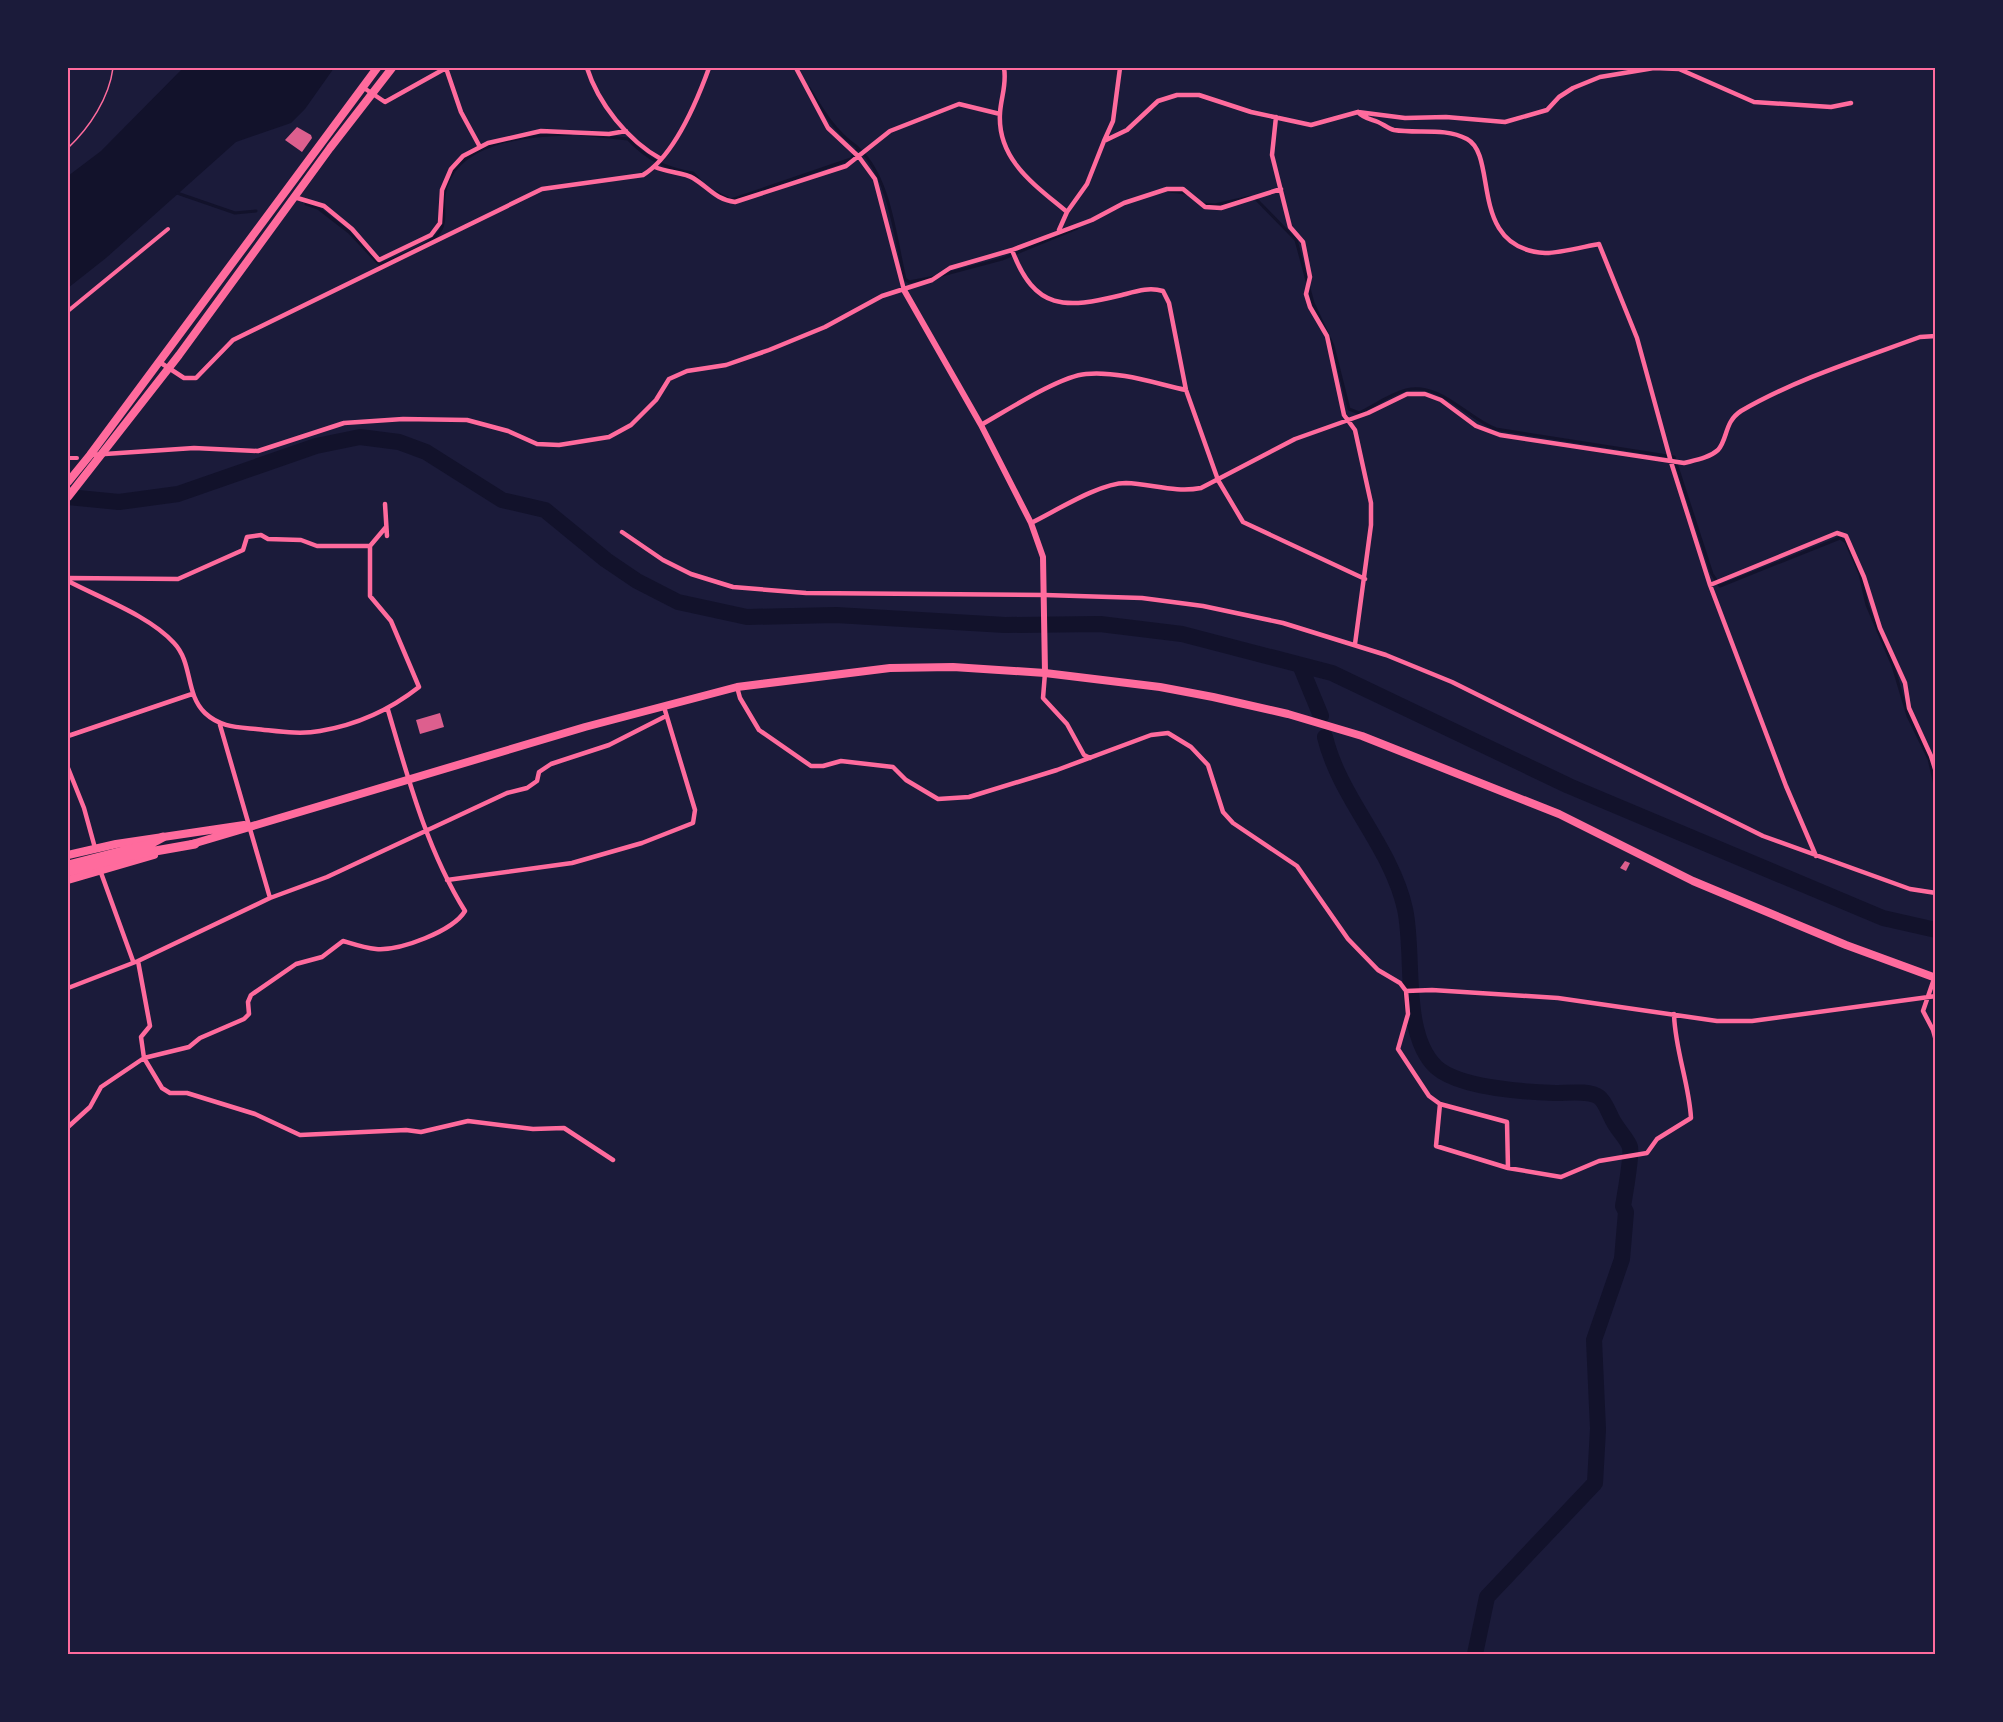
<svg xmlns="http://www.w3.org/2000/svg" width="2003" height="1722" viewBox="0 0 2003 1722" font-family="'Varela Round',sans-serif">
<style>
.water{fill:#12122b}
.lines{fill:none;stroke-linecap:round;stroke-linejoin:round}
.stream{stroke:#12122b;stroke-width:3}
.river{stroke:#12122b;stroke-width:16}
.building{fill:#dd5f8e}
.path{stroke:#ff6b9d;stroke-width:1.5}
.pedestrian{stroke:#ff6b9d;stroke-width:4}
.minor{stroke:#ff6b9d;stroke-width:4.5}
.tertiary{stroke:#ff6b9d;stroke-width:6}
.trunk{stroke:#ff6b9d;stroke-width:8}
.motorway{stroke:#ff6b9d;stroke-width:9}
.neatline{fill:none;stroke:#ff6b9d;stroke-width:2}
</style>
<rect width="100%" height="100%" fill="#1b1b3a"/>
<path class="water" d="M183,68H334L305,109L291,123L236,142L106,258L68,288V176L101,151Z"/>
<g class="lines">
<path class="stream" d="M809,88C822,110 835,132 857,147
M581,134L628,139C647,159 666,169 693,173L700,181
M1169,191L1186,193
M715,192L731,200L851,159L858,148C890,177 895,237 905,279L909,282L935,277
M177,193L235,213L256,211
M1255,198L1296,240L1313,303L1333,346L1349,409L1359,413C1374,406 1390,394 1406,390C1439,381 1467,418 1496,429L1674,457L1712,574L1720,586L1840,538L1846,542L1860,574L1867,605L1893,666L1908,716L1929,759L1936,789
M306,204L318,208L349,232L380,265C397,256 423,249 437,235C448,224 442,209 444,195C453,140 528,135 571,134
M1203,204L1215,205L1250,197
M942,275L1002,259L1077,228"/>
<path class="river" d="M68,497L119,502L178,494L316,446L360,437L399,442L426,452L502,500L545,510L606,560L637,581L678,602L747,617L836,615L1005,625L1100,624L1182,634L1332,673L1569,786L1883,918L1936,930
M1300,665L1321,716
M1325,737C1340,799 1391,846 1405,909C1415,954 1401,1034 1436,1067C1459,1088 1525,1092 1555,1093C1568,1093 1589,1090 1599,1097C1606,1102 1610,1117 1615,1124C1619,1131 1628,1140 1630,1147C1632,1156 1625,1194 1623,1206L1626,1212L1622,1259L1594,1340L1598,1429L1595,1483L1487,1597L1475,1654"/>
</g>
<path class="building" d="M297,127L311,135L312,138L302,152L285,140Z
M440,713L444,727L420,734L416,720Z
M1625,861L1630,863L1626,871L1620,868Z"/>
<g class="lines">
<path class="path" d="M68,148C90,127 109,98 113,68"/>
<path class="pedestrian" d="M68,311L168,229
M68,458H77"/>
<path class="minor" d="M587,68C598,103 628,141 661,159
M796,68L828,128L859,157L875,179L904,290
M1004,68C1007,84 1001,97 1000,113C997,160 1035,185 1067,212
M364,88L385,102L446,68L461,112L480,147
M1358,112C1363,118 1370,119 1378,122C1383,124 1389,129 1394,130C1418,134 1444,127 1467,139C1499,156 1467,248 1545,253C1555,254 1587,246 1599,244L1637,338L1671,462L1710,585L1837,533L1846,536L1864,577L1880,628L1905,683L1909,708L1931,756L1936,772
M1276,117L1272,155L1290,227L1303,242L1310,277L1306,294L1310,307L1327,336L1344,415L1355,430L1371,503V525L1355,644
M1104,141L1113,121L1120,68
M655,167C666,172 685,173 693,178C708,187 716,200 735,202L846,166L890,131L959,104L1000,114
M294,197L324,206L352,229L379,260L431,235L440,223L442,190L451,169L463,156L488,143L541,131L609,134L626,131
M1059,230L1067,212L1087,184L1104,141L1127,130L1158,101L1177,95H1199L1251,112L1311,125L1358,112L1405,118L1446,117L1505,122L1547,110L1559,97L1573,88L1600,77L1654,68L1679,69L1754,102L1831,107L1851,103
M1012,250C1035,311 1065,309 1122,295C1137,291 1149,287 1163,291L1169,303L1186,390L1218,480L1243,522L1365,579
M158,361L184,378H196L233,340L542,189L643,175C674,156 697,101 709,68
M981,425C1006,411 1060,376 1086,374C1119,371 1154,383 1186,390
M90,455L194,448L258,451L344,423L403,419L467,420L508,431L537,444L559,445L609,437L631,425L656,400L669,379L687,371L726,365L769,350L825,327L882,296L932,280L950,268L1012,250L1092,220L1124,203L1167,189H1183L1205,207L1221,208L1281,189
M385,504L387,536
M1031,523C1056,511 1099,483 1126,483C1152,484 1175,493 1201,488L1295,439L1368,413L1407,394H1425L1441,400L1476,426L1500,435L1684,463C1696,460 1709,458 1718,450C1728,439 1724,422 1741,411C1796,379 1860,359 1920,337L1936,336
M622,532L663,560L691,574L733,587L806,593L1045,595L1142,598L1203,606L1283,623L1386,655L1452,682L1763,836L1910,889L1936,893
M68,578L178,579L243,550L247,537L261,535L268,539L301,540L317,546H370
M68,581C100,598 150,616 174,643C193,663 185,694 205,713C220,727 236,727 256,729C277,731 299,735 320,731C356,725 391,709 419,687L391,621L370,596V546L386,527
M1710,585L1786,786L1816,856
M1045,673L1043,698L1067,724L1084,755L1090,758
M737,687L740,698L759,730L811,766H823L841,761L893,767L906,780L938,799L969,797L1057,770L1151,735L1168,733L1191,747L1208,765L1223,812L1233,823L1297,866L1348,939L1378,970L1400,983L1406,991L1408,1014L1398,1049L1429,1096L1440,1104L1436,1146L1508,1168L1561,1177L1599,1161L1647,1153L1657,1139L1691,1118C1689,1083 1675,1050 1674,1014
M220,725L270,898
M68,736L192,694
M68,768L84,808L95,848
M100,870L133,961
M447,880L572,863L642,843L693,823L695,810L664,707
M138,961L150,1026L141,1037L144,1058L162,1088L170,1093H187L255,1114L300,1135L406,1130L421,1132L468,1121L533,1129L564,1128L613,1160
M1935,976L1923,1011L1933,1030L1936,1041
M68,988L138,961L270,898L327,877L507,793L527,788L537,781L539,772L551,764L609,745L666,716
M1406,991L1432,990L1558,998L1717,1021H1752L1936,996
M1936,1076V1115
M1440,1104L1507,1122L1508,1168
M68,1127L90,1107L101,1087L144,1058L189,1047L200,1038L244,1019L249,1014L248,1002L251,995L296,964L322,957L343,941C353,944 365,948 376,949C400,951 453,931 465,911C427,850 408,778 388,710"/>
<path class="tertiary" d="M904,290L981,425L1031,523L1043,557L1045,673"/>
<path class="trunk" d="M68,482L90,455L377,68
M68,497L179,355L330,148L392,68
M189,845L585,727L737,687L890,668L953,667L1045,673L1160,687L1213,697L1288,714L1362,736L1559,814L1693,881L1846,945L1936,978
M68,855L116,844L244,825
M68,880L154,855"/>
<path class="motorway" d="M68,865L150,844L163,837
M68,872L127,856L195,844"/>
</g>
<rect width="2003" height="1722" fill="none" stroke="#1b1b3a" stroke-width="138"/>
<rect x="69" y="69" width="1865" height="1584" class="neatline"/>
</svg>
